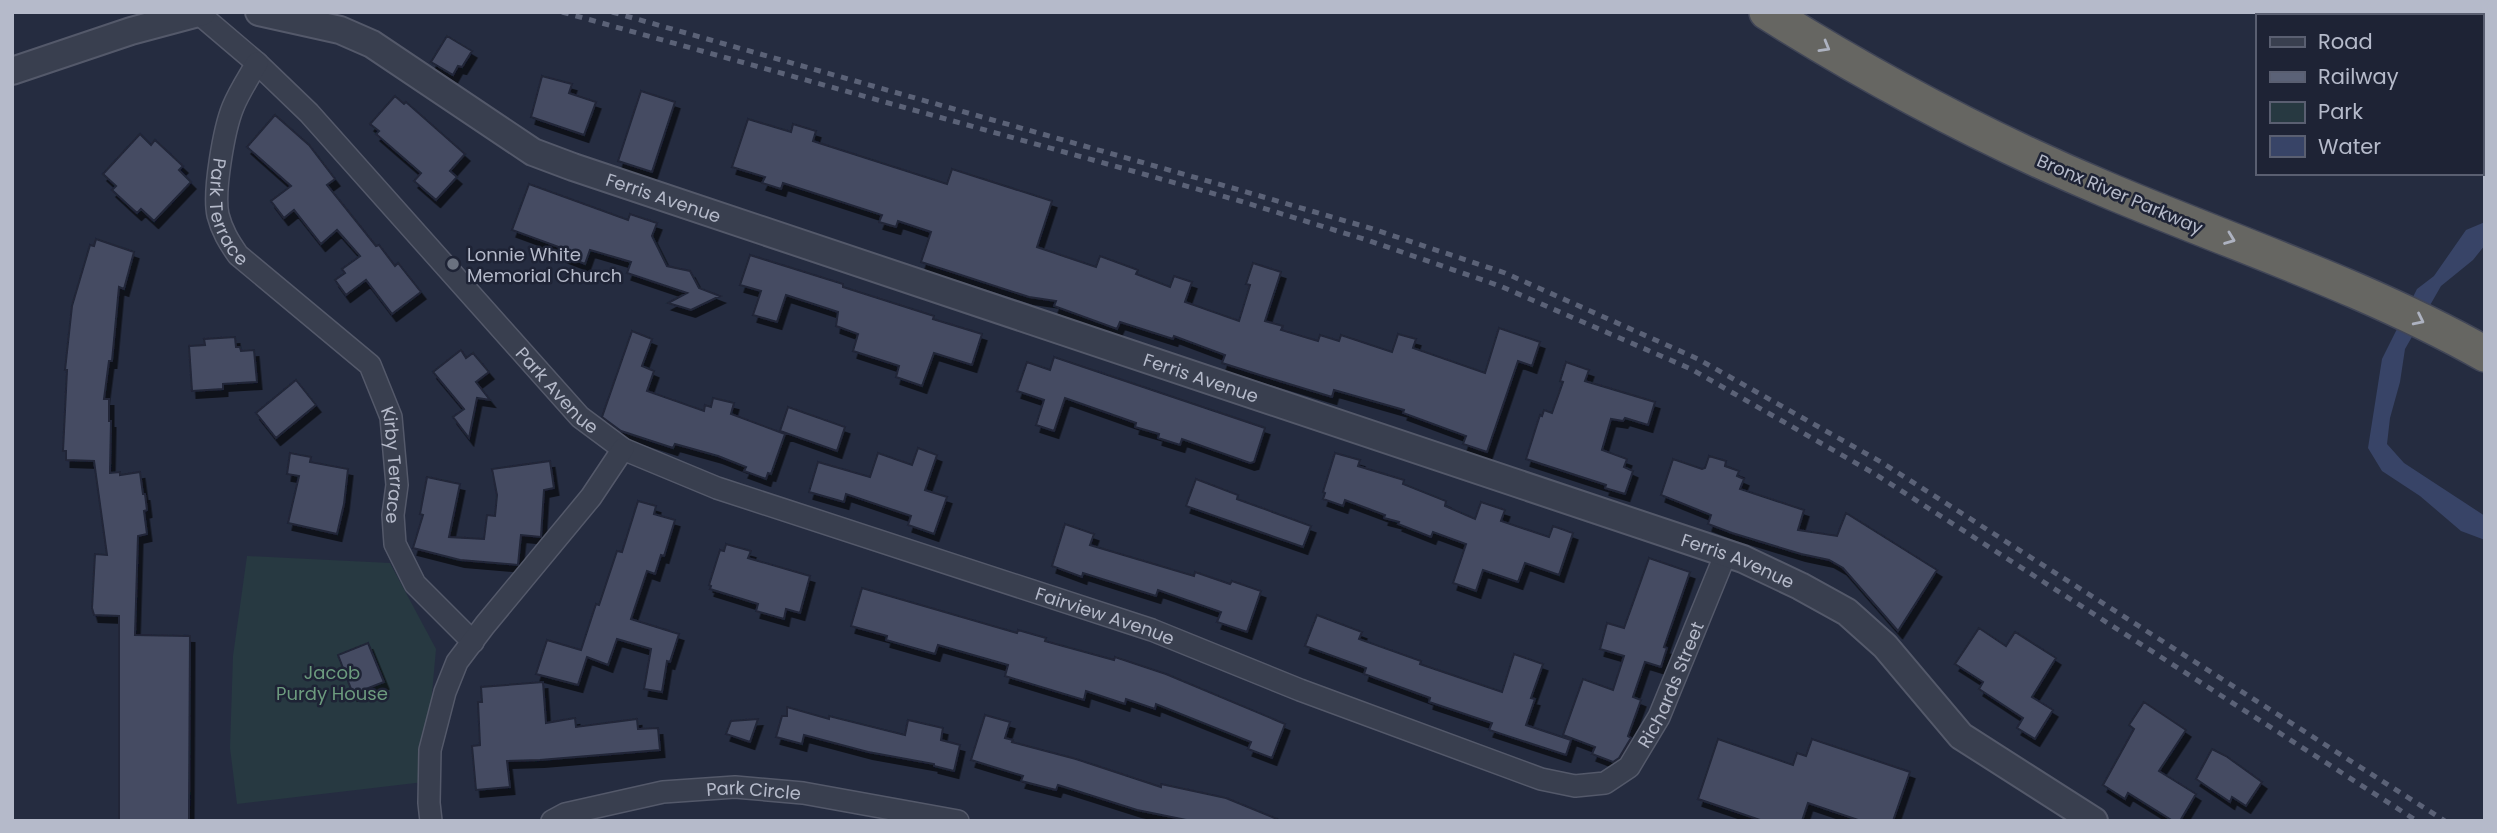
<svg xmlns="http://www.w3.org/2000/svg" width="2497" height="833" viewBox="0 0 2497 833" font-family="Poppins,sans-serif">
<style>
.green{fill:#273941}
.water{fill:#384467}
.building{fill:#444b62;stroke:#202537;stroke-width:2;filter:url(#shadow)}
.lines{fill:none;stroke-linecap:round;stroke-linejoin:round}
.minor-casing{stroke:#54596a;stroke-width:24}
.tertiary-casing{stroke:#54596a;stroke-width:30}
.trunk-casing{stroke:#414657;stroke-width:38}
.minor{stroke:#393f4f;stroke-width:21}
.tertiary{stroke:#393f4f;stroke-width:26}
.trunk{stroke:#666662;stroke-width:35}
.rail{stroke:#5b6277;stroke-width:5;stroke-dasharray:7 7;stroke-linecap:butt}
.oneway{stroke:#adb2c0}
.worship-dot{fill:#6b7280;stroke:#1e2335;stroke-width:2.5}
.labels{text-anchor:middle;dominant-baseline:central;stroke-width:5;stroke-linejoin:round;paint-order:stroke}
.street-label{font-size:18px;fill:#b5baca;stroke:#1e2335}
.poi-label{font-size:18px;fill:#b5baca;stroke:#1e2335;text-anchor:start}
.park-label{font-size:18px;fill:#6c9b7e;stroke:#1e2335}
</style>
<defs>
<filter id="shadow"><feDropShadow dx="4.5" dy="7" stdDeviation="0" flood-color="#0009"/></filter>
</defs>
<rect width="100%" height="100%" fill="#252c40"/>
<path class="green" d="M247,556L390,563L436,649L424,782L237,804L230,748L233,656Z"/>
<path class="water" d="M2485,222V245L2473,260L2441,286L2405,349L2400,382L2390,418L2387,444L2404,463L2485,516V540L2461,531L2420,496L2382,471L2368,448L2382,359L2417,289L2434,276L2466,230Z"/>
<path class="building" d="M447,36L472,51L462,67L458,66L453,75L431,62Z
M542,76L572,84L569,93L596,102L584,135L531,117Z
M641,91L675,102L652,172L618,161Z
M395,96L404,104L406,102L465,154L450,171L457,177L436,200L414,181L421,173L376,134L379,131L370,124Z
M275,115L309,145L335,179L327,185L376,246L379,245L395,266L398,263L421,292L392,314L366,280L346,295L335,280L345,273L342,269L360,256L337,230L321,244L294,210L284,218L271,201L291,186L247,147Z
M748,119L791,132L793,124L816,131L813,141L947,184L952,169L1052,201L1037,247L1096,267L1100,256L1138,270L1136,274L1170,287L1174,276L1192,282L1185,302L1239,321L1250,285L1246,284L1253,263L1281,272L1265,321L1283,326L1281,330L1318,341L1320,335L1339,341L1341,335L1392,352L1398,334L1416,339L1413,348L1485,373L1499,328L1540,342L1532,366L1518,361L1487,452L1463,444L1466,436L1403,413L1404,410L1334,390L1332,397L1266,377L1222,363L1225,355L1174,336L1173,339L1120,322L1117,329L1054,306L1056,301L1029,297L921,262L931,232L898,221L896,227L879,222L882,215L783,183L781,189L762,183L765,177L732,167Z
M140,134L151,145L155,140L183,166L179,170L191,182L154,221L141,209L137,213L127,204L112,190L116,186L103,174Z
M529,184L628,220L630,214L657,223L652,236L667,266L690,271L699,288L720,296L691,310L668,303L687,293L627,273L631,262L590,250L585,264L564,256L567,250L512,230Z
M96,239L134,252L124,289L119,287L112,361H109L104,399H109V421H111L110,473L120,472V475L140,472L143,494H145L147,510L144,511L147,534L138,536L135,635L190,636L189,821H119V616L94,615L92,608L95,554L107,555L94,461L66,460V451H63L67,370H65L72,306L90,245L94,246Z
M750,255L843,284V287L934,316L933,319L982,334L972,365L934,353L922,386L896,377L899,366L853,351L858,334L836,326L838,312L786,295L777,322L753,315L761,291L740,285Z
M632,331L652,339L642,366L654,371L647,391L704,411L705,405L711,407L713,398L734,403L731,414L785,434L771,474L768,473L766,479L744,471L746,467L718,456L675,444L673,448L621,431L602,417Z
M235,337L236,347H240L241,351L254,350L257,382L223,384V389L192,391L189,346L205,345L204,339Z
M461,350L466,358L473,353L489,372L476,382L490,400L477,398L469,438L453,417L464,409L433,372Z
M1054,357L1265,428L1254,462L1250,463L1182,439L1180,445L1158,438L1159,434L1135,427L1136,423L1065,398L1054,431L1036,425L1044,400L1017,391L1027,362L1050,370Z
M1566,362L1589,370L1585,381L1655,402L1648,425L1625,418L1623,421L1611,419L1602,450L1627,459L1624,467L1633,471L1625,494L1605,488L1606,485L1526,459L1540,415L1542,416L1544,410L1552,413L1563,382L1560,381Z
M296,380L316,405L276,438L256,413Z
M788,407L845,427L837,451L780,431Z
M918,448L937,455L925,490L947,497L934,534L908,525L911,516L846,494L844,502L809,492L818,462L870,477L878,453L912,465Z
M290,453L311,457L310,462L348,469L344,504L337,534L288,523L299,476L287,474Z
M1335,453L1360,460L1358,466L1404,480L1403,484L1446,501L1445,506L1475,519L1481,502L1505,510L1501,521L1549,537L1553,526L1573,533L1559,575L1525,563L1518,582L1483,570L1476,591L1453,583L1466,544L1433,532L1431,537L1398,524L1399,522L1384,518L1385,515L1345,500L1343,506L1323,499L1325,493L1323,492Z
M1709,456L1726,461L1725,466L1739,471L1737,476L1744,479L1740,489L1804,510L1798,530L1837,536L1846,513L1937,570L1898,631L1843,568L1829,560L1801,554L1732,533L1708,524L1711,515L1661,495L1673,459L1702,469L1705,468Z
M550,461L554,488L544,490L541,537L521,535L518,565L460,560L413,548L423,515L420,514L427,477L460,484L449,537L484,539L487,515L495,516L497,495L492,469Z
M1196,479L1238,495L1237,499L1311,526L1303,547L1186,506Z
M638,501L656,506L654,514L675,520L664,556L661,555L655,574L647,571L631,619L679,634L670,662L667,661L662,692L644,689L651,649L617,639L608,665L587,657L578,685L536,674L547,640L581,650L596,604L599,605L617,551L622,552Z
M1065,524L1094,534L1090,545L1194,576L1195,572L1230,584L1232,581L1261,591L1247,632L1217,622L1221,612L1158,590L1156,596L1083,573L1082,577L1052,566Z
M726,544L751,551L748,558L810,576L800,613L786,609L784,619L756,611L758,604L710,589L711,586L709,585L720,550L724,551Z
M1649,558L1690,572L1664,647L1667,648L1661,667L1645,662L1633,697L1641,700L1628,736L1631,738L1619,758L1613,762L1592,754L1595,747L1563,735L1583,679L1613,690L1624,656L1600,649L1607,623L1624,628Z
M862,588L1017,633L1018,630L1046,638L1045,641L1114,660L1115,657L1166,674L1285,724L1272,758L1248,749L1251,742L1156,704L1155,709L1126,699L1125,704L1086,691L1084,700L1005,676L1008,665L938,645L935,654L886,640L887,636L851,626Z
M1317,615L1362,632L1359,639L1421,661L1420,664L1502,692L1514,654L1543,664L1531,698L1535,699L1526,725L1571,740L1566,755L1489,730L1492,723L1429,702L1430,698L1364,674L1366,668L1305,646Z
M1979,628L2006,646L2015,632L2056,658L2032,697L2053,710L2035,739L2017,728L2023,718L1979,689L1983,682L1955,664Z
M368,643L384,682L353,694L338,655Z
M543,682L546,723L575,718L576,727L637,719L638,729L658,728L660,750L540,760L507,761L510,787L476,790L472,746L480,745L478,702H482L481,687Z
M2144,702L2186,730L2159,771L2196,794L2180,821H2173L2128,793L2125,799L2103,785L2134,729L2129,725Z
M787,707L829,719V716L905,735L908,720L943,728L941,740L960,745L954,771L934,766V764L868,752L804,735L802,744L776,737L782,716H787Z
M985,715L1010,722L1005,738L1013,740L1012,742L1076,759L1161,787V784L1226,798L1282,821H1191L1137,810L1058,785L1056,790L1021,781L1023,776L971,760Z
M758,719L750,742L726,734L731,721Z
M1718,739L1793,765L1797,753L1806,756L1812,739L1910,772L1893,821H1861L1808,803L1802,821H1763L1698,799Z
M2212,749L2226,756L2262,782L2246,806L2232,797L2230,802L2196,779Z"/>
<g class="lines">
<defs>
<g id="minor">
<path id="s1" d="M197,12L257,63L309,113L580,417L623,449L717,488L1152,630L1300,690L1541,779L1575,786L1605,783L1629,767L1659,717L1726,553"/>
<path id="s2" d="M257,63C249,77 239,92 233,107C224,129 213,192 218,215C222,231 229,242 238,255L370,365L391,417L397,485L393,515L395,544L415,584L473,642"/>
<path d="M431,821L429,803L430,750L445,692L457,662L485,625L591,497L623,449"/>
<path id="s3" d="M552,821L565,814L663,792L735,787L803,793L958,821"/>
</g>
<g id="tertiary">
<path id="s4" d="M259,12L340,30L372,44L533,152L573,167L1743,559L1800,586L1847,612L1885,646L1961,736L2094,821"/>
<path d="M12,71L131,31L202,12"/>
</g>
<path id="trunk" d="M1767,12C1875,80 1988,140 2105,189C2232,243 2364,286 2485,354"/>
</defs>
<use href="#minor" class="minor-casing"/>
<use href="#tertiary" class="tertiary-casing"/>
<use href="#trunk" class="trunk-casing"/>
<use href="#minor" class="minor"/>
<use href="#tertiary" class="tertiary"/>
<use href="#trunk" class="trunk"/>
<path class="rail" d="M562,12L1240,201L1370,241L1500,286L1691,369L1875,474L2417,821
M612,12L1243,191L1373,229L1505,273L1698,359L1881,462L2445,821"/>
</g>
<defs><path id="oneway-chevron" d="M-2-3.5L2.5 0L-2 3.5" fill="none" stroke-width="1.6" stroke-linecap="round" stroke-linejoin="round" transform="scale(1.75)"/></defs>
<g class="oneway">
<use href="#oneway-chevron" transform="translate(1825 47) rotate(30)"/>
<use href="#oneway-chevron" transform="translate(2230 239) rotate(21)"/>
<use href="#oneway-chevron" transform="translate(2419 320) rotate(26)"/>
</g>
<circle class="worship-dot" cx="453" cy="264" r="7"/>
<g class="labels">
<g class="street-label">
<text transform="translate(2120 194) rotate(23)">Bronx River Parkway</text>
<text stroke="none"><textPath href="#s4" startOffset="450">Ferris Avenue</textPath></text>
<text stroke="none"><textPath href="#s2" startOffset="159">Park Terrace</textPath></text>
<text stroke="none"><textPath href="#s4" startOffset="1017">Ferris Avenue</textPath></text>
<text stroke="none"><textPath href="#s1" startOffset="523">Park Avenue</textPath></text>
<text stroke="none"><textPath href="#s2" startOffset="481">Kirby Terrace</textPath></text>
<text stroke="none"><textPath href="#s4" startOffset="1584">Ferris Avenue</textPath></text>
<text stroke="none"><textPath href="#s1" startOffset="1122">Fairview Avenue</textPath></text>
<text stroke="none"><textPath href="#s1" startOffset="1774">Richards Street</textPath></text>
<text stroke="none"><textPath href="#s3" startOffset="206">Park Circle</textPath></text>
</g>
<g class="poi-label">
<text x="467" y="254">Lonnie White<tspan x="467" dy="21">Memorial Church</tspan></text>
</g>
<g class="park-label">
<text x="332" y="672">Jacob<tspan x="332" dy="21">Purdy House</tspan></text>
</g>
</g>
<rect width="2497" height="833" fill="none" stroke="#b5baca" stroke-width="28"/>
<rect x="2256" y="14" width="228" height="161" fill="#1e2335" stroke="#5a5f71" stroke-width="2"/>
<rect x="2270" y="37" width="35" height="10" fill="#393f4f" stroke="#5a5f71" stroke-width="2"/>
<text x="2318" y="49" font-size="21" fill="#b5baca">Road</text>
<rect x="2270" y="72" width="35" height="10" fill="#5b6277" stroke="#5a5f71" stroke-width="2"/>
<text x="2318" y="84" font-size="21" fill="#b5baca">Railway</text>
<rect x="2270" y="102" width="35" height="21" fill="#273941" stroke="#5a5f71" stroke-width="2"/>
<text x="2318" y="119" font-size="21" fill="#b5baca">Park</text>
<rect x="2270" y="136" width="35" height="21" fill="#384467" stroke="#5a5f71" stroke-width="2"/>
<text x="2318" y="154" font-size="21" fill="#b5baca">Water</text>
</svg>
